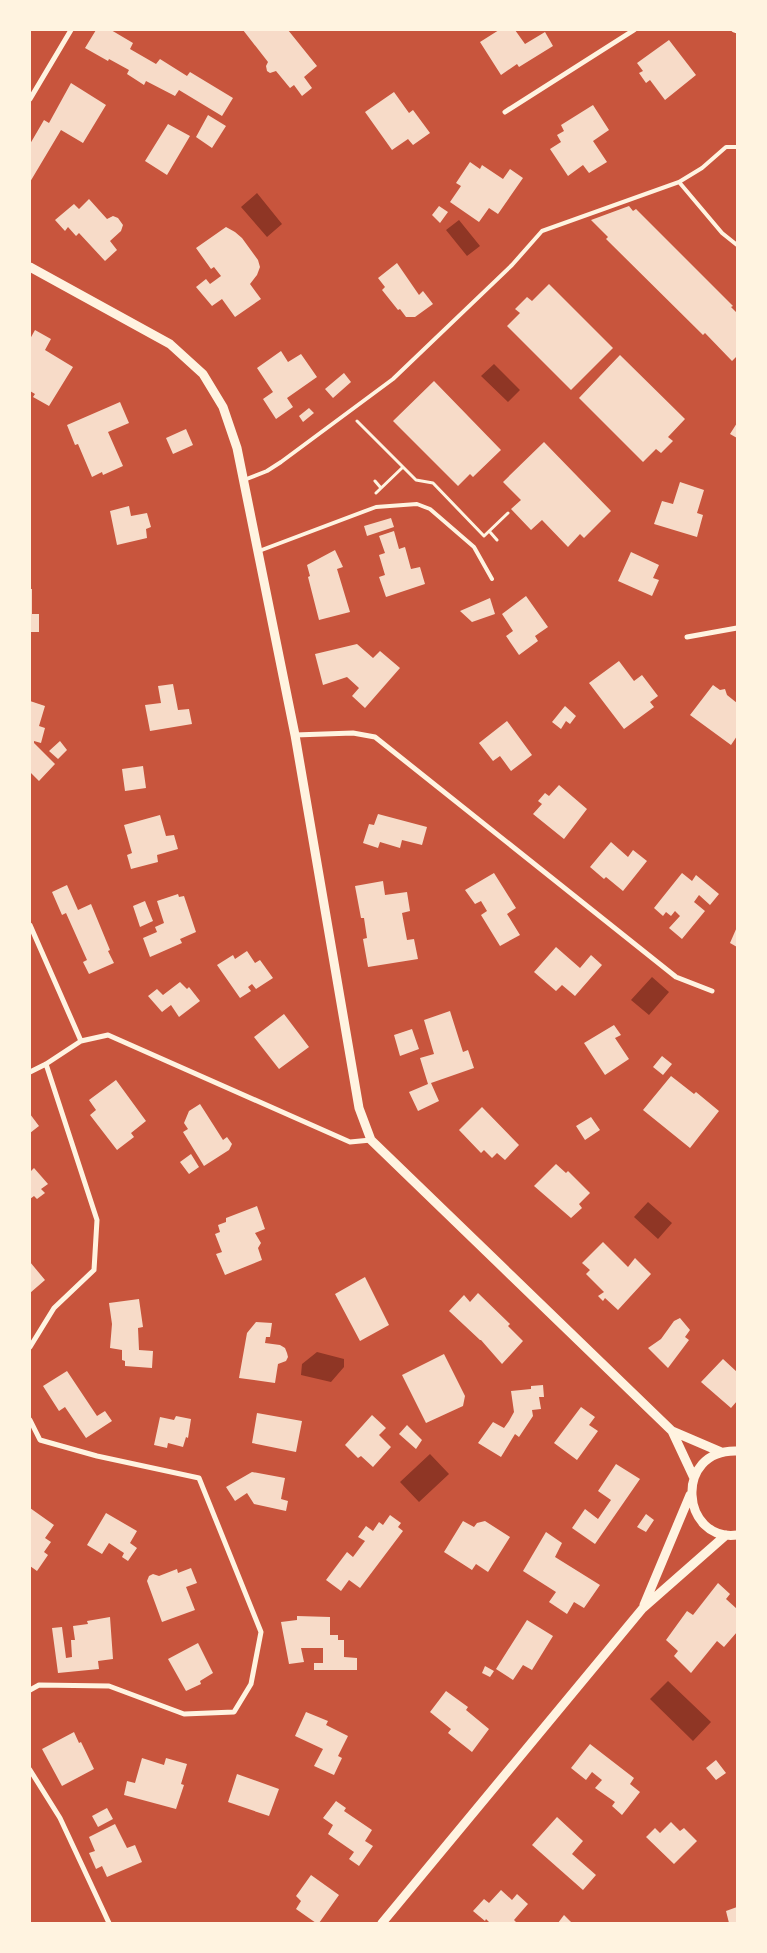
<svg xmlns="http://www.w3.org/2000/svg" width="767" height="1953" viewBox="0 0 767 1953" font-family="'Space Grotesk',sans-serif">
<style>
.water{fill:#8f3625}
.building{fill:#f7dbc8}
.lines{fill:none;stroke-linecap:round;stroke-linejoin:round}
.path{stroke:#fff3e0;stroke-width:3}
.service{stroke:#fff3e0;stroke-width:4}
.minor{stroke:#fff3e0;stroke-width:5}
.tertiary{stroke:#fff3e0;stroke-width:9}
</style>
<rect width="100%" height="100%" fill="#c8553d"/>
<path class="water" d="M257,193L282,224L267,237L241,207Z
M459,220L480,246L467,256L446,230Z
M494,364L520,390L508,402L481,376Z
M652,977L669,992L649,1015L631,1000Z
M648,1202L672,1223L658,1239L634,1217Z
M317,1352L344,1359V1367L331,1382L301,1375L302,1364Z
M430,1454L449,1474L419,1502L400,1482Z
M668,1681L711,1722L693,1741L650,1699Z"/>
<path class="building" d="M96,30H111L133,43L130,49L156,64L160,59L187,76L190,72L233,98L222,116L179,90L175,96L146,81L144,85L127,74L129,70L109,59L108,61L85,48Z
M243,30H288L317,66L304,77L312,88L302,96L294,85L290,88L276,71L270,73L267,71L266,66L268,62Z
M499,30H515L525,44L545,32L553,46L519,67L517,64L501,75L480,42Z
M669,40L696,75L665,100L650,80L646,83L639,73L643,71L637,63Z
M71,83L106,105L83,143L61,130L30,182V144L44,120L49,123Z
M394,92L409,113L413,110L430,133L413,145L408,139L392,150L365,112Z
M593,105L609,130L593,141L607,162L589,173L583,165L568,176L550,149L561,142L557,135L564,131L561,125Z
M208,115L226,126L212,148L196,137Z
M168,124L190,136L167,175L145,161Z
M470,162L480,169L482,165L503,179L510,169L523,178L498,214L489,208L479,222L450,202L461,186L456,183Z
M89,199L107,219L113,216L118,218L123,225L121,231L110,241L117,250L105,261L79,233L76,236L68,227L65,231L55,220L74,204L79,209Z
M439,206L448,212L440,223L432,215Z
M629,206L633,211L636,209L733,306L731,307L737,313V356L732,361L705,333L703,335L606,239L608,237L591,220Z
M226,227L235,232L242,238L258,260L260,267L257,275L250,284L261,299L235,317L222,299L212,306L196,287L206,279L210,284L221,276L214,267L211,269L196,248Z
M397,263L419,295L423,291L433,304L415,317H406L400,309L398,310L382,290L385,287L378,278Z
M549,284L613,348L571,390L507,326L520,313L515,309L527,297L532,301Z
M35,330L51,339L45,350L73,367L49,406L33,397L35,394L30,391V339Z
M281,351L288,362L301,354L317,377L287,398L293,407L276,419L263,399L273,392L257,368Z
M620,355L685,419L668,437L673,441L661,453L656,449L643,462L579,398Z
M344,373L351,382L333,398L325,389Z
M434,381L501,450L473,477L470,474L458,486L393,421Z
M120,402L129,423L108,432L123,466L103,475L102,472L92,477L78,444L75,445L67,425Z
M309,408L314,413L303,422L299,416Z
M737,423V438L730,434Z
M186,429L193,445L173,454L166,438Z
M544,442L611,511L584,538L580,534L568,547L542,520L531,530L511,509L521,500L503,482Z
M680,482L704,490L697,513L703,515L697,537L654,524L662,501L673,504Z
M129,506L131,516L147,513L151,527L146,529L147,538L117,545L110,511Z
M391,518L394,527L367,536L364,526Z
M394,531L399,549L405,547L411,569L420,567L425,584L386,597L379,577L385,575L379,555L385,553L379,536Z
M335,550L343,567L337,569L350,612L319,620L308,577L310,576L307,565Z
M631,552L659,565L653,578L659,580L652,596L618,581Z
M30,589H32V614H39V632H30Z
M526,596L548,627L535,636L538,641L519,655L506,636L513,631L502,614Z
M490,598L495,614L472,622L460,611Z
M357,644L373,658L380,651L400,668L365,708L352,696L359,688L347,677L323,685L315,654Z
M619,661L634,681L642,675L658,696L650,702L654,707L624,729L589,683Z
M173,684L178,710L189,709L192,724L150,731L145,705L161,703L158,686Z
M713,685L720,690L725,689L727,695L737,703V736L731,745L690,715Z
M30,701L45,706L39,726L45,728L41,743L34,741V743L55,764L39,781L30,772Z
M565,706L576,716L570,724L566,721L561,729L552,722Z
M507,721L532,755L511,771L500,756L493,761L479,743Z
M60,741L67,750L58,759L49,751Z
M143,766L146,788L125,791L122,769Z
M559,785L587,809L564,839L533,814L542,804L538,801L545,793L549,796Z
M378,814L427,827L422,845L402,840L400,848L380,842L378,848L363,843L369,824L374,825Z
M160,815L166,836L174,835L178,849L157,855L158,862L131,869L127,855L132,853L124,825Z
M611,842L628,857L633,850L647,861L623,891L606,877L604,879L590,867Z
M494,873L516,908L507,914L520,935L500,946L481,915L487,911L481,901L475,904L465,890Z
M682,873L692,881L696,875L719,894L710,905L699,895L694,902L705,911L682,939L669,928L680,916L675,911L671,916L666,912L663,916L654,908Z
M383,881L385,895L407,892L410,911L402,913L407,940L414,939L418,959L368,967L363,939L367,938L364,918H361L355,886Z
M67,885L78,910L91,904L110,950L108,951L114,963L89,974L83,962L87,960L66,913L62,915L52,892Z
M178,894L179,897L184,896L196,932L180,939L182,943L150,957L143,938L157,932L155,927L164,923L157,901Z
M145,901L153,921L140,927L133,906Z
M737,927V947L730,943Z
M556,947L580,968L591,955L602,965L575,996L562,985L556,991L534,972Z
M247,951L255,963L260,960L273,978L256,989L252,984L248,987L251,991L240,998L217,965L233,955L235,959Z
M180,982L187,989L189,987L200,1001L179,1017L171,1005L162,1012L148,996L157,989L163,995Z
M450,1011L463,1052L468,1050L474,1068L431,1083L439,1101L418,1111L409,1092L428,1084L420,1058L434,1054L424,1020Z
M284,1014L309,1047L279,1069L254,1037Z
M614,1025L621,1035L615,1038L629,1059L605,1075L584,1043Z
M412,1029L419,1049L400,1056L394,1035Z
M662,1056L672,1064L663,1075L653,1067Z
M671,1076L694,1094L696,1092L719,1111L690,1148L643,1110Z
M116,1080L146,1121L131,1133L134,1137L117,1150L90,1115L96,1110L89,1100Z
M200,1104L223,1140L227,1137L232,1144L229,1150L204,1166L183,1132L188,1129L184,1123L189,1111Z
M482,1107L519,1145L505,1160L497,1153L492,1158L484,1150L481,1153L459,1130Z
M30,1114L39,1126L30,1133Z
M591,1117L600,1130L585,1140L576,1126Z
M191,1154L199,1167L189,1174L180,1162Z
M556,1164L566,1173L568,1171L590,1193L579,1204L582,1208L571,1218L534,1186Z
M34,1168L48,1184L41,1189L45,1193L37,1199L34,1196L30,1199V1172Z
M257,1206L265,1229L255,1233L261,1243L258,1248L262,1260L225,1275L216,1254L222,1252L215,1234L220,1232L218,1225L226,1222V1218Z
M603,1242L628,1267L635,1258L651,1274L618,1310L605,1298L603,1301L598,1296L604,1292L586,1274L590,1270L582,1263Z
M30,1262L45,1280L30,1293Z
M365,1277L389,1325L360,1341L335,1294Z
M478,1293L510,1324L508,1326L523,1341L502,1364L481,1340H480L449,1311L464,1295L470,1302Z
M139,1299L143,1327L138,1328L139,1350L153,1351L152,1368L125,1366V1361L122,1360V1350L110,1348L112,1324L109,1303Z
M680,1318L690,1330L685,1337L689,1340L668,1368L648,1348L661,1339L674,1321Z
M256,1322L272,1323L270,1337H266L265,1343L280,1345L285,1348L287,1353L288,1357L286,1361L278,1364L275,1383L239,1378L247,1333Z
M444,1354L465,1396L463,1406L426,1423L402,1375Z
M723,1359L737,1372V1401L731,1408L701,1382Z
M67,1371L97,1416L105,1411L112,1421L86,1438L65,1407L59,1411L43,1386Z
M543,1385L544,1397H539L541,1409L532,1410L533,1416L519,1437L515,1434L501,1457L478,1443L493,1422L504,1428L509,1421L514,1412L511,1391L531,1389V1386Z
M581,1407L595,1417L589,1425L598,1431L577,1460L554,1443Z
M257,1413L302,1421L296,1452L252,1443Z
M372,1415L386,1428L379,1435L391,1447L373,1467L361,1456L358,1458L345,1445Z
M176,1416L191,1419L188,1438L186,1437L183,1447L168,1443L167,1448L154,1445L160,1417L174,1420Z
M407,1425L422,1440L416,1449L399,1434Z
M616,1464L640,1479L595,1544L572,1528L585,1509L598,1519L611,1500L598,1491Z
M252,1472L285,1478L281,1499L288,1501L286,1511L254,1504L247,1493L235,1501L226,1487Z
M30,1508L54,1525L45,1538L51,1542L44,1552L48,1555L37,1571L30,1566Z
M106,1513L137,1531L130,1543L137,1548L128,1561L122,1557L124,1553L109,1543L102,1554L87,1545Z
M646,1514L654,1520L646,1532L637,1527Z
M390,1515L401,1523L398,1527L403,1531L360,1588L349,1580L341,1591L326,1580L347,1552L353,1557L365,1541L358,1537L366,1526L373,1531L379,1522L383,1525Z
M463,1521L474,1527L477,1523L485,1521L510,1537L488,1572L476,1564L472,1570L444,1552Z
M546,1532L562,1543L555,1557L600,1585L584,1608L574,1602L567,1614L549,1602L556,1592L523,1571Z
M191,1568L197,1583L186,1587L195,1610L162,1622L147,1581L149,1576L153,1574L159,1576L177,1569L178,1573Z
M718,1583L730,1594L726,1599L737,1609V1632L724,1647L717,1641L691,1673L674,1656L678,1651L666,1640L687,1611L693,1615Z
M297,1616L330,1617V1635H338V1640H344V1657L357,1658V1670H314V1663H323V1648H301L304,1662L289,1664L281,1622L297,1620Z
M110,1617L113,1659L98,1661L99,1669L58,1673L52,1628L62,1627L66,1658L72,1657L71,1640H75L73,1626L88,1624L87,1621Z
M527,1620L553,1636L532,1670L523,1665L513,1680L496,1669Z
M198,1643L213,1673L200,1681L201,1684L186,1691L168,1659Z
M485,1666L494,1671L490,1677L482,1673Z
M446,1691L468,1707L466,1710L489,1729L472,1752L448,1733L451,1729L430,1712Z
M306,1712L328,1721L326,1725L348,1736L338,1756L342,1758L334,1775L314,1766L323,1749L295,1736Z
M74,1732L79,1743L81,1742L94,1769L62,1786L42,1749Z
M590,1744L634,1778L630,1784L640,1792L622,1815L612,1806L615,1802L595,1788L602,1780L592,1772L586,1780L571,1768Z
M142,1758L164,1765L166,1758L187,1764L181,1784L184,1785L176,1809L124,1795L127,1781L135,1783Z
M716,1760L726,1773L716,1780L706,1768Z
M237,1774L279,1789L269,1816L228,1802Z
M336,1801L346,1808L344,1811L372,1830L365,1841L373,1846L359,1866L349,1859L354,1852L328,1834L333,1825L323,1818Z
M107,1808L113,1819L98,1827L92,1816Z
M557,1817L583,1841L572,1854L596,1875L583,1890L532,1845Z
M671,1822L680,1831L684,1828L697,1841L674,1864L646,1837L655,1828L660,1833Z
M115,1824L127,1848L135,1845L142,1862L107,1877L102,1866L96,1869L89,1853L95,1851L89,1837Z
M311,1875L339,1895L319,1923H316L296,1909L301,1901L296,1896Z
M501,1890L512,1900L517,1894L528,1904L514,1920L517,1923H490L486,1919L485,1921L473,1911L484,1899L489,1903Z
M737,1907V1923H729L726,1911Z
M564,1915L572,1923H558Z"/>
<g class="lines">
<path class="path" d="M357,421L416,480L433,483L484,536L508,513
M375,481L381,488
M376,493L403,467
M490,532L497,540"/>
<path class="service" d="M679,182L722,233L737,245
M244,480L267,471L281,462L393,379L512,265L542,231L679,182L702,168L726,147H737
M259,551L376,507L417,504L430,509L474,547L492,579"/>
<path class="minor" d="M734,30L737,31
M30,99L71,30
M505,112L634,30
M687,637L737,628
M295,735L353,733L375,737L676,977L712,991
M30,925L81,1041
M30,1072L46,1064L81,1041L108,1035L350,1142L371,1140
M30,1347L54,1308L94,1270L97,1220L46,1064
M30,1420L40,1440L97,1456L199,1478L261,1632L251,1684L234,1712L184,1714L109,1686L39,1685L30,1690
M30,1770L60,1818L109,1923"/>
<path class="tertiary" d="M30,267L170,344L203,374L223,407L237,448L295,735L359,1108L371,1140L672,1431L721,1452
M672,1431L694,1478
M737,1451C673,1449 681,1542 737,1535
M644,1605L690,1495
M382,1923L643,1608L726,1535"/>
</g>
<rect width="767" height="1953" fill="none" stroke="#fff3e0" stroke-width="62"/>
</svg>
